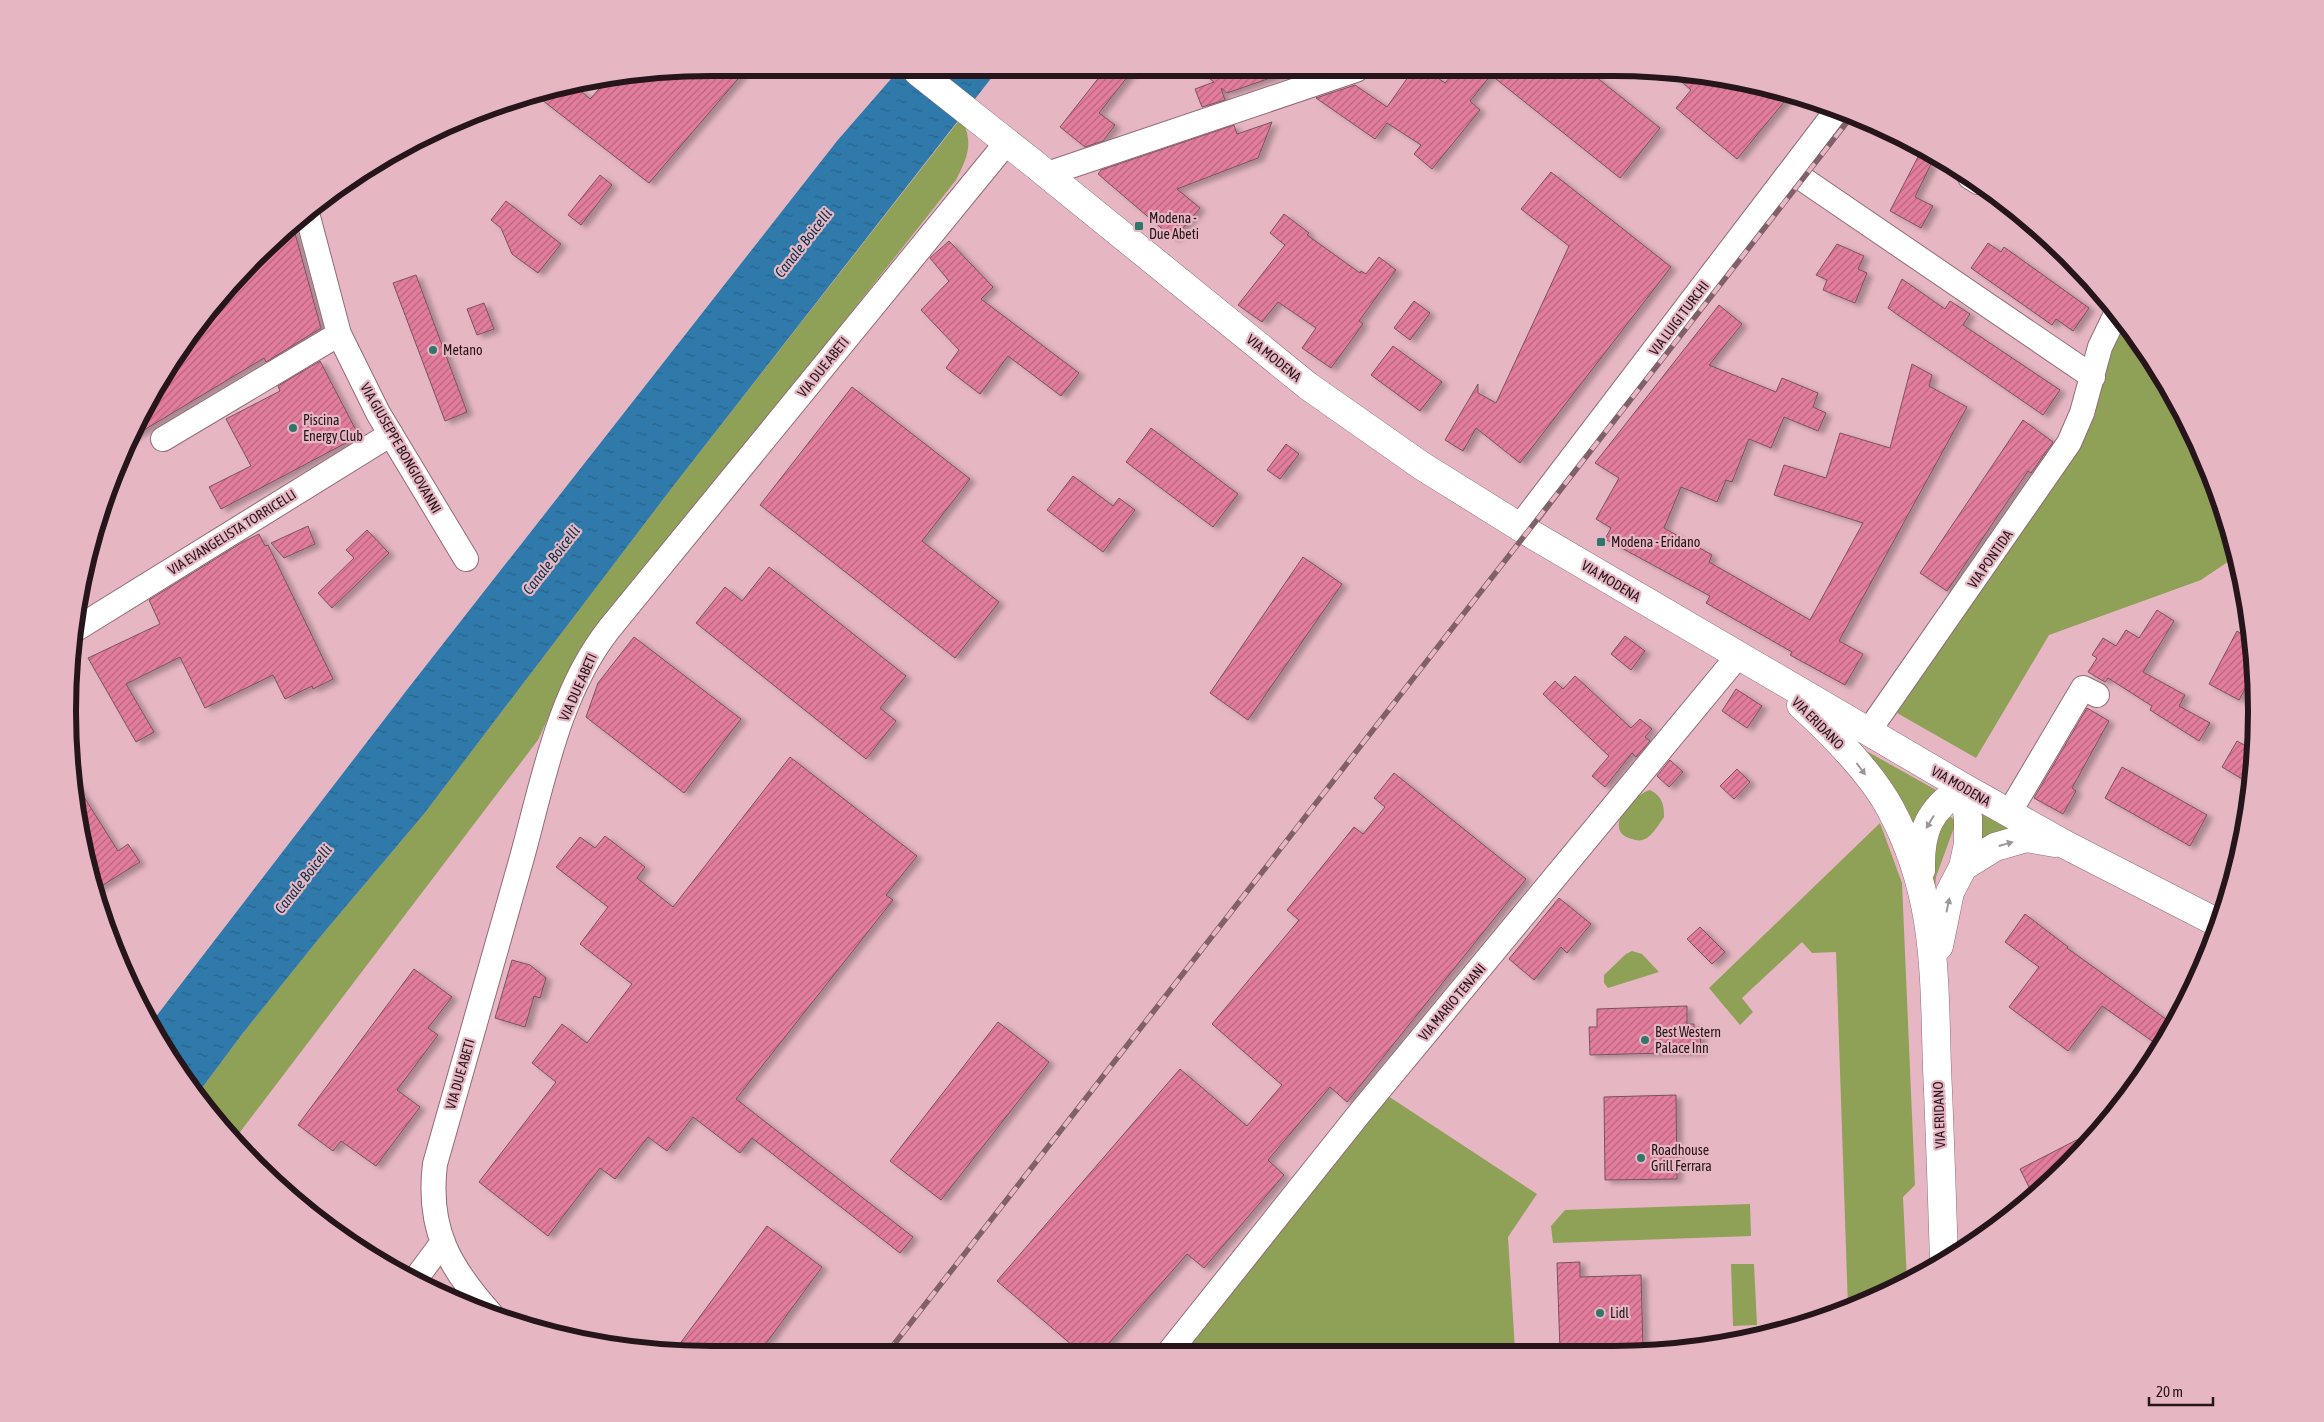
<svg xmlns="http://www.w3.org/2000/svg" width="2324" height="1422" viewBox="0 0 2324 1422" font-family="'Asap Condensed',sans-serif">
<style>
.green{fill:#8ea157}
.water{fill:url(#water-ripples)}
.building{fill:url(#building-hatch);stroke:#7a525d;filter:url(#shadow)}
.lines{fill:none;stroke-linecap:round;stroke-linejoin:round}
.minor-casing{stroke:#946a76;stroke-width:26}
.major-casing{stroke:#946a76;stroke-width:29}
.minor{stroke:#fff;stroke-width:24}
.major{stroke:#fff;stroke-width:28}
.rail-casing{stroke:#80616a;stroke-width:5.5}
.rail{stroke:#e6b7c3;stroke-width:4;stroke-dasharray:11;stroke-linecap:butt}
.oneway{fill:#9d9698}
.poi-dot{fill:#31766a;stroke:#e6b7c3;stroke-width:2}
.labels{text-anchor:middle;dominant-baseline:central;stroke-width:4.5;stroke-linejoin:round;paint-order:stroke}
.poi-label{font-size:14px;fill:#26151a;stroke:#e6b7c3;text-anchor:start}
.street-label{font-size:14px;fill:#26151a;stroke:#e6b7c3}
.water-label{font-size:15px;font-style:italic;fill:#06324b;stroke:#e6b7c3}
.rim{fill:none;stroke:#26151a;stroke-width:6}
</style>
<defs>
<pattern id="water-ripples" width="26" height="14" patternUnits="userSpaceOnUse" patternTransform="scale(1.25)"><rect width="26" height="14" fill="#2f7aaa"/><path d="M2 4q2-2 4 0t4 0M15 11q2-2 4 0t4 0" fill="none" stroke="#28638a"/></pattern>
<pattern id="building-hatch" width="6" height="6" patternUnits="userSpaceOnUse" patternTransform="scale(1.25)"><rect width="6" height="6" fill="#e37d9d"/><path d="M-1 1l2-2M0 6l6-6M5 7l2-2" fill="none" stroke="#b8657f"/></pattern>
<filter id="shadow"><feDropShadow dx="5.5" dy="3" stdDeviation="2.5" flood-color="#0004"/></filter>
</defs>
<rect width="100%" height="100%" fill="#e6b7c3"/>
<path class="green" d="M961,118C974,142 968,157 956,180L584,650L564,683L538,740L234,1140L196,1096L243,1033L321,936L424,814L671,489Z
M2124,324L2148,354L2208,465L2235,557L2201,580L2049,635L1976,758L1897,713L2077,449C2083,437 2093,424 2096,410C2104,379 2109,353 2124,324Z
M1845,739L1936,790C1923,804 1917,816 1913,834Z
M1650,790C1662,796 1664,804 1664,817C1659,824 1654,833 1647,838C1642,841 1637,841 1632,839C1601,831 1632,795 1650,790Z
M1974,810L2016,832L1976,849Z
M1951,817L1956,822L1936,877L1934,903C1930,866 1930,853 1945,819Z
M1880,823L1902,883L1915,1185L1903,1197L1907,1281L1848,1308L1836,952L1812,953L1802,942L1742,998L1753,1012L1740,1025L1709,988Z
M1632,951L1642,954L1659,972L1608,988L1604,983V975L1626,954Z
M1388,1096L1537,1194L1508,1237L1515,1350L1180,1351Z
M1750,1204L1751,1236L1553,1243L1551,1226L1565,1210Z
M1731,1264H1754L1757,1325L1733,1326Z"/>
<path class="water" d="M897,72H996L671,489L424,814L321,936L243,1033L196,1096L151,1023L410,686L837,141Z"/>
<path class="building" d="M1586,69L1660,128L1620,178L1491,75L1470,101L1480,110L1432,169L1414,154L1421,145L1387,123L1375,139L1316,98L1355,85L1387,107L1413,70H1426L1445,83L1456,70Z
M1312,70L1288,78L1282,74L1227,93L1221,88L1225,100L1202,107L1195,89L1214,82L1200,71Z
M1104,71H1132L1099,113L1115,125L1103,141L1085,147L1060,127Z
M1670,72L1789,96L1737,159L1676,108L1691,90Z
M627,73H743L649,183L542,100L549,91L574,85L590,99L610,77Z
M1272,122L1258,158L1177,189L1200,208L1174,239L1098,174L1101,170L1234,125L1237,134Z
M1918,157L1931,164L1915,197L1933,206L1921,228L1890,211Z
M1551,172L1671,267L1520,463L1476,428L1463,451L1445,440L1478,384V393L1496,403L1569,246L1521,209Z
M600,175L612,185L581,225L568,215Z
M506,201L561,244L538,273L512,254L501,228L491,220Z
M1284,214L1309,233L1307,235L1360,273L1361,271L1366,274L1379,257L1396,270L1359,321L1363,324L1331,368L1302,348L1316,328L1278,302L1262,322L1238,305L1285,245L1270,233Z
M293,226L321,328L266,362L264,358L129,439L134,426L200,319Z
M949,241L993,287L981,299L1079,373L1061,396L1008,356L980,394L946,368L959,350L921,310L949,281L930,258Z
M1988,243L2001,252L2004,247L2089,308L2073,331L2056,319L2052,325L1971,268Z
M1837,244L1864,256L1858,269L1867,273L1855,303L1823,290L1827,280L1816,275Z
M416,275L467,412L445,421L393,283Z
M1902,279L1945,309L1950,301L1970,314L1963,325L2060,390L2043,415L1888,308Z
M1414,301L1430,313L1410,340L1394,328Z
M484,303L494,329L477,335L467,309Z
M1719,305L1742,324L1709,365L1776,392L1782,378L1818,393L1813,407L1826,413L1818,431L1784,417L1771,448L1749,439L1732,482L1726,480L1717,502L1681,487L1664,528L1712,555L1709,562L1810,620L1863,523L1774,495L1784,465L1826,478L1840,433L1890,448L1912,364L1932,375L1929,386L1967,407L1839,641L1863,654L1845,685L1790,655L1792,652L1706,603L1710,596L1605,539L1611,528L1596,519L1619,478L1595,463Z
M1393,346L1442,382L1420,411L1371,375Z
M320,361L359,436L221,509L209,487L251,466L226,419L280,391L278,386Z
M852,387L970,479L922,541L999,602L955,658L760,505Z
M2023,420L2053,442L2031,473L2028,471L1947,591L1920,573Z
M1151,428L1238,494L1213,527L1126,462Z
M1286,444L1299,454L1280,479L1267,470Z
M1073,476L1113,506L1119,498L1135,510L1103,552L1047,510Z
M308,526L315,544L284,558L271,543Z
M367,530L389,553L332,608L318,593L354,558L346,550Z
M259,534L265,546L268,545L333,679L313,689L312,686L285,699L273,675L205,708L180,657L126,684L154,732L136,742L88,658L160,624L149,600L241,543Z
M1303,557L1342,584L1248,720L1210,693Z
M769,567L906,676L880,708L896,721L866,759L696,623L725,587L742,601Z
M2157,610L2174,621L2143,672L2185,695L2179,706L2210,723L2199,741L2150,710L2152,706L2108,678L2105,682L2088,672L2097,658L2092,655L2103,638L2116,646L2126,630L2139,638Z
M2237,631L2249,638L2253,674L2239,700L2209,684Z
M1625,636L1645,651L1631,670L1611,654Z
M634,637L741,719L684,793L586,717L598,683Z
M1575,676L1631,728L1640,719L1652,729L1645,737L1650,741L1636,757L1632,753L1605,787L1592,776L1609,756L1543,694L1555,681L1563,689Z
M1736,689L1762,706L1747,728L1722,711Z
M2087,708L2109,721L2072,788L2076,791L2063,814L2034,798Z
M2237,741L2253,750L2249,783L2222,767Z
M790,757L917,856L886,895L893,900L736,1099L913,1237L900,1253L752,1138L740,1153L693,1117L667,1151L648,1137L615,1179L600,1168L548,1236L479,1182L556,1082L532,1063L562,1024L587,1043L632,984L580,944L608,907L556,867L580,837L595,848L605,836L645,867L637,878L673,907Z
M1670,760L1683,772L1669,787L1657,776Z
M2122,767L2207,815L2190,846L2105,798Z
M1737,769L1750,782L1734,799L1720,786Z
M1394,773L1526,879L1347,1102L1330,1087L1268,1160L1284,1175L1204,1268L1187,1254L1102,1351H1079L997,1281L1180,1069L1247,1126L1282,1085L1212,1024L1299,920L1287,910L1354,827L1363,834L1385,807L1374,798Z
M72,778L118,851L128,844L140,862L95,890L73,795Z
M1559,898L1591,924L1567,953L1561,947L1534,980L1509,959Z
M2025,914L2068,947L2067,948L2170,1022L2155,1043L2102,1006L2068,1051L2009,1007L2039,967L2005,942Z
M1700,927L1725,952L1712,964L1687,939Z
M512,960L530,965L546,978L540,998L534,996L525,1027L495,1018Z
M414,969L452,997L428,1028L438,1035L397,1090L420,1107L376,1166L341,1141L333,1151L298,1125Z
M1687,1006V1024H1694V1028L1700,1027L1701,1052L1590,1055L1589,1027H1597V1009Z
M998,1022L1049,1062L941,1200L890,1161Z
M1676,1095L1677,1179L1605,1180L1604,1097Z
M2098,1129L2068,1166L2032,1193L2020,1169Z
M767,1226L822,1267L759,1353H673Z
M1580,1262V1277L1641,1275L1643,1349L1560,1350L1557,1263Z"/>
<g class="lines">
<defs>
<path id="minor" d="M1791,171L2093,377
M1047,174L1356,70
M1970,177L1978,182
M307,213L339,334L378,413L466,559
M163,439L339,334
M1520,526L1837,110
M73,631L391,434
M1868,732L2069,443L2082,413L2100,347L2116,314
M2009,813L2083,688L2097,695
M417,1277L443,1242
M491,1314C449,1267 427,1229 435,1164C463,1063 492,962 521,861C543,782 558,694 609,629L1007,142
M1170,1351L1359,1114L1738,656"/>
<path id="major" d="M918,72L1033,163L1308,386L1422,466L1528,532L1963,787L2066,845L2218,923
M1801,705C1831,732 1871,773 1890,808C1937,894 1934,974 1937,1068C1940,1133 1942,1197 1944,1261
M1963,867L1995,847L2026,838L2055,843
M1921,870C1920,830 1929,810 1963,787
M1939,946L1950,892L1963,867L1968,844V818L1963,787"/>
</defs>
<use href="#minor" class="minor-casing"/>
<use href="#major" class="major-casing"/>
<use href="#minor" class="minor"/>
<use href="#major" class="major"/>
<defs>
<path id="rail" d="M888,1352L1851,117"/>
</defs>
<use href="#rail" class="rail-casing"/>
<use href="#rail" class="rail"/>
</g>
<defs><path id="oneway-solid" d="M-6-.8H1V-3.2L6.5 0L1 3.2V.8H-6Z" transform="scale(1.25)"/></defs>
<g class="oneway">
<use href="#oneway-solid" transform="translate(1861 769) rotate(53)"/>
<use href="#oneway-solid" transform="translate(1930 822) rotate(121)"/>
<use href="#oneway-solid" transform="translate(2006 844) rotate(-16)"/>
<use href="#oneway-solid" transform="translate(1948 905) rotate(-78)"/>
</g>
<g class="poi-dot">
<rect x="1134" y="221" width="10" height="10" rx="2.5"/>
<circle cx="433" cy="350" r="5"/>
<circle cx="293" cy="428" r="5"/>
<rect x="1596" y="537" width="10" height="10" rx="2.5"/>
<circle cx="1645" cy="1040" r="5"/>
<circle cx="1641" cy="1158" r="5"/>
<circle cx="1600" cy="1313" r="5"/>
</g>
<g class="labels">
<g class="poi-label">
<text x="1149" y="218">Modena -<tspan x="1149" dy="16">Due Abeti</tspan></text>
<text x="443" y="350">Metano</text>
<text x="303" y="420">Piscina<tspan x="303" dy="16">Energy Club</tspan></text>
<text x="1611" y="542">Modena - Eridano</text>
<text x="1655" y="1032">Best Western<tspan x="1655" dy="16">Palace Inn</tspan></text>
<text x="1651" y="1150">Roadhouse<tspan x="1651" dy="16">Grill Ferrara</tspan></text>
<text x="1610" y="1313">Lidl</text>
</g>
<g class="street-label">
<text transform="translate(1679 318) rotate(-53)">VIA LUIGI TURCHI</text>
<text transform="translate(1274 358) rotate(39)">VIA MODENA</text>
<text transform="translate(823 367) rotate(-51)">VIA DUE ABETI</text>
<text transform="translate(401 448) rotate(60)">VIA GIUSEPPE BONGIOVANNI</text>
<text transform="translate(232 532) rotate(-32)">VIA EVANGELISTA TORRICELLI</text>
<text transform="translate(1990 559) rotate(-55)">VIA PONTIDA</text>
<text transform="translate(1611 581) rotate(31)">VIA MODENA</text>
<text transform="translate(578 687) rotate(-66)">VIA DUE ABETI</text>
<text transform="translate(1818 723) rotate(45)">VIA ERIDANO</text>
<text transform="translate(1961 786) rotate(30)">VIA MODENA</text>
<text transform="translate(1452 1002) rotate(-50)">VIA MARIO TENANI</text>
<text transform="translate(460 1074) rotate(-74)">VIA DUE ABETI</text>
<text transform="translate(1939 1115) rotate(-92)">VIA ERIDANO</text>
</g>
<g class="water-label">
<text transform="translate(803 243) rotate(-52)">Canale Boicelli</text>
<text transform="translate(551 560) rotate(-52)">Canale Boicelli</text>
<text transform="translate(303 879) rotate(-52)">Canale Boicelli</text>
</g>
</g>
<path d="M0 0H2324V1422H0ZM711 76H1613A635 635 0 0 1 2248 711V711A635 635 0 0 1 1613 1346H711A635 635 0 0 1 76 711V711A635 635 0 0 1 711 76Z" fill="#e6b7c3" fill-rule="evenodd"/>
<path class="rim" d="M711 76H1613A635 635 0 0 1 2248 711V711A635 635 0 0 1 1613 1346H711A635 635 0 0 1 76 711V711A635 635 0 0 1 711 76Z"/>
<path d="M2149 1397v8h64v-8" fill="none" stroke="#26151a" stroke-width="2.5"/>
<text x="2156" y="1397" font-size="15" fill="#26151a" stroke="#e6b7c3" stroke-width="4" paint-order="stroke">20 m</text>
</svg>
